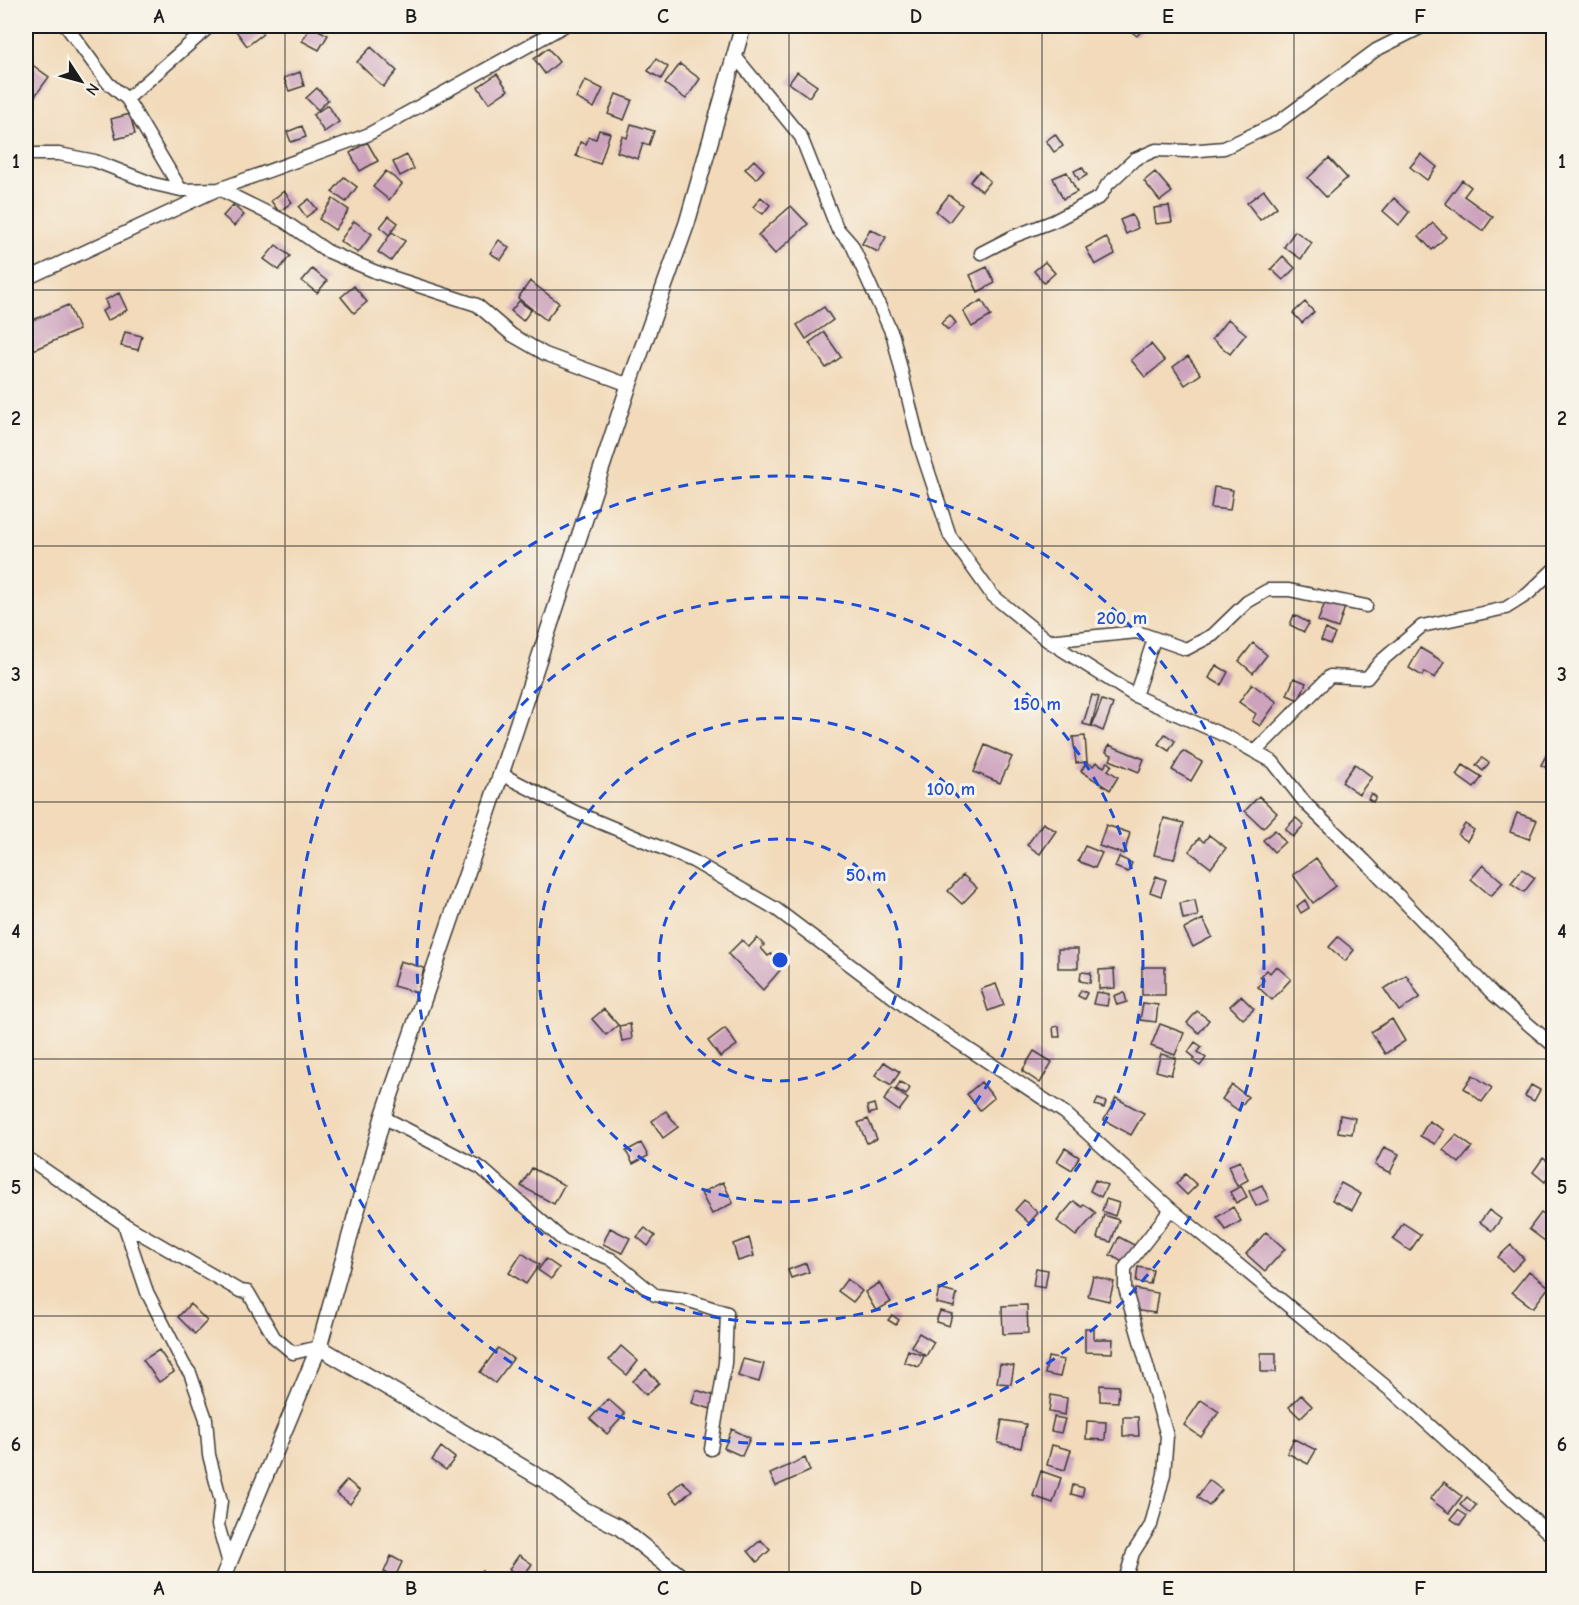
<svg xmlns="http://www.w3.org/2000/svg" width="1579" height="1605" viewBox="0 0 1579 1605" font-family="'Comic Neue',sans-serif">
<style>
.building{fill:#cca2bd}
.lines{fill:none;stroke-linecap:round;stroke-linejoin:round}
.minor-casing{stroke:#3c3834;stroke-width:15}
.tertiary-casing{stroke:#3c3834;stroke-width:18}
.minor{stroke:#fff;stroke-width:12}
.tertiary{stroke:#fff;stroke-width:15}
.grid{fill:none;stroke:#1c1c1c;stroke-width:1.5;stroke-opacity:0.55}
.ring{fill:none;stroke:#1d4ed8;stroke-width:3;stroke-dasharray:10 8}
.centre{fill:#1d4ed8;stroke:#f7f3e8;stroke-width:3}
.ring-label{font-size:18px;text-anchor:middle;font-weight:bold;fill:#1d4ed8;stroke:#f7f3e8;stroke-width:6;stroke-linejoin:round;paint-order:stroke}
.neatline{fill:none;stroke:#1c1c1c;stroke-width:2}
.grid-label{font-size:20px;text-anchor:middle;font-weight:bold;fill:#1c1c1c}
</style>
<rect width="100%" height="100%" fill="#f7f3e8"/>
<filter id="ink" filterUnits="userSpaceOnUse"><feTurbulence type="fractalNoise" baseFrequency=".0167" numOctaves="2"/><feDisplacementMap in="SourceGraphic" scale="12" xChannelSelector="R" yChannelSelector="G"/><feConvolveMatrix kernelMatrix="1 2 1 2 8 2 1 2 1" color-interpolation-filters="sRGB"/></filter>
<filter id="wash" filterUnits="userSpaceOnUse"><feTurbulence type="fractalNoise" baseFrequency=".008" numOctaves="4" result="noise"/><feDisplacementMap in="SourceGraphic" scale="24" xChannelSelector="R" yChannelSelector="G"/><feGaussianBlur stdDeviation="1.35" result="paint"/><feColorMatrix in="noise" values="0 0 0 0 0 0 0 0 0 0 0 0 0 0 0 0 0 1.4 0 .05"/><feComposite in="paint" operator="in"/></filter>
<g filter="url(#wash)">
<rect width="100%" height="100%" fill="#f2daba"/>
<g id="blocks">
<path class="building" d="M244,26H256L263,34L247,46L236,31Z
M311,26L328,35L319,50L302,41Z
M1124,26H1145L1137,36Z
M371,47L397,71L383,87L357,62Z
M548,48L559,62L545,74L534,59Z
M656,59L668,67L661,79L648,71Z
M27,61L49,77L35,96L26,89Z
M680,64L700,79L686,99L665,84Z
M300,72L304,86L289,91L284,78Z
M797,72L817,86L809,97L789,83Z
M497,74L508,90L489,103L478,87Z
M585,80L603,89L594,108L576,98Z
M317,88L328,100L318,110L306,98Z
M616,94L632,100L624,120L608,114Z
M328,105L339,122L324,132L313,115Z
M130,114L135,134L116,139L111,119Z
M631,124L654,131L649,145L643,143L638,159L617,152L622,136L627,138Z
M302,126L306,137L291,142L287,132Z
M599,130L610,133L600,164L576,156L580,142L586,144L589,137L596,139Z
M1055,134L1063,146L1054,152L1046,141Z
M367,142L378,161L360,171L350,153Z
M1421,154L1437,167L1427,180L1410,167Z
M407,155L414,169L400,176L393,162Z
M1329,158L1347,178L1326,197L1308,178Z
M754,160L764,170L756,179L745,169Z
M1082,167L1087,175L1079,180L1074,171Z
M386,171L402,184L389,200L373,187Z
M979,171L990,181L982,191L970,182Z
M1067,172L1077,192L1063,199L1053,178Z
M1155,172L1172,192L1160,201L1144,181Z
M344,177L357,187L346,202L332,192Z
M1462,180L1471,187L1464,196L1493,217L1483,231L1445,203Z
M1264,190L1277,207L1260,220L1247,203Z
M284,191L292,202L279,212L271,201Z
M949,195L962,205L949,222L936,211Z
M761,197L770,205L763,214L753,207Z
M1394,198L1409,212L1399,225L1383,211Z
M309,199L317,209L306,217L299,207Z
M333,199L349,210L335,230L319,219Z
M233,205L244,215L234,226L223,216Z
M791,206L808,224L775,254L758,235Z
M1169,206L1172,222L1156,224L1154,208Z
M1132,215L1138,228L1126,234L1120,220Z
M389,216L398,223L389,235L380,227Z
M354,221L372,234L358,253L340,241Z
M1433,223L1446,237L1432,250L1419,236Z
M870,229L886,237L878,252L862,244Z
M1295,231L1312,243L1301,259L1284,247Z
M392,232L405,241L391,261L378,252Z
M1106,237L1115,254L1095,265L1086,248Z
M499,240L509,248L501,260L490,253Z
M276,245L290,256L279,270L264,259Z
M1283,256L1295,268L1283,280L1271,269Z
M1045,262L1055,273L1044,283L1034,271Z
M987,267L995,283L978,292L970,275Z
M312,269L327,281L317,293L302,281Z
M530,281L559,303L546,320L518,298Z
M354,286L367,302L354,313L341,297Z
M119,293L127,310L107,321L102,311L108,308L105,300Z
M982,300L991,316L972,327L963,311Z
M519,301L531,310L523,321L511,311Z
M1305,302L1314,312L1302,323L1293,313Z
M68,305L79,330L26,353V323Z
M824,307L833,320L806,339L797,325Z
M950,315L956,323L948,330L941,323Z
M1228,319L1246,334L1230,354L1212,339Z
M125,332L142,336L138,350L121,346Z
M824,332L841,357L826,368L809,343Z
M1151,344L1165,361L1145,377L1131,360Z
M1188,356L1201,374L1185,385L1173,367Z
M1214,487L1233,490L1230,510L1211,508Z
M1326,600L1345,607L1338,628L1318,621Z
M1294,615L1309,623L1304,632L1290,625Z
M1326,629L1335,634L1330,644L1321,640Z
M1253,643L1267,655L1253,673L1239,661Z
M1420,648L1444,662L1435,678L1424,672L1422,676L1409,668Z
M1216,665L1228,672L1221,685L1209,678Z
M1294,678L1306,683L1299,700L1287,695Z
M1252,684L1277,702L1260,726L1252,721L1256,714L1239,702Z
M1092,695L1099,697L1091,726L1083,724Z
M1102,700L1113,704L1103,731L1092,726Z
M1165,734L1175,741L1169,751L1158,744Z
M1085,736L1087,762L1076,763L1073,737Z
M985,745L1012,757L1000,783L974,772Z
M1109,745L1144,759L1139,772L1110,760L1112,755L1106,752Z
M1183,751L1202,762L1191,781L1172,770Z
M1548,752L1554,755V772L1541,765Z
M1482,758L1489,763L1483,771L1476,765Z
M1087,762L1093,766L1096,762L1104,767L1108,762L1112,765L1108,770L1118,777L1110,790L1081,771Z
M1355,764L1372,777L1359,794L1342,782Z
M1463,765L1482,777L1474,788L1456,775Z
M1371,793L1376,797L1373,802L1368,799Z
M1259,796L1277,813L1263,828L1245,811Z
M1517,813L1537,820L1529,839L1510,832Z
M1164,818L1184,823L1174,859L1154,855Z
M1296,818L1304,825L1293,837L1285,829Z
M1043,823L1056,831L1040,854L1027,845Z
M1465,824L1474,830L1467,841L1458,835Z
M1106,825L1130,833L1124,854L1099,846Z
M1275,830L1285,842L1274,852L1263,840Z
M1209,835L1226,848L1211,868L1189,851L1199,838L1204,842Z
M1085,846L1102,853L1095,868L1078,861Z
M1119,857L1132,863L1128,872L1115,867Z
M1316,858L1336,886L1313,903L1293,875Z
M1483,865L1503,882L1491,896L1471,879Z
M1522,869L1535,878L1524,892L1511,883Z
M963,875L977,888L962,904L948,891Z
M1156,876L1166,880L1161,896L1150,892Z
M1195,900L1198,916L1183,919L1180,903Z
M1305,900L1309,908L1301,913L1297,906Z
M1203,919L1212,937L1193,947L1184,929Z
M1338,937L1354,950L1345,961L1329,947Z
M757,938L764,945L761,948L768,956L771,954L782,968L763,990L728,954L742,940L749,947Z
M1058,949H1078V968H1058Z
M400,961L424,968L418,993L393,986Z
M1276,966L1291,979L1272,1000L1258,987L1264,980L1260,977L1267,970L1270,973Z
M1142,967H1165V995H1142Z
M1114,969L1115,988L1099,989V970Z
M1081,972L1091,973L1090,983L1080,981Z
M1406,975L1420,997L1399,1011L1384,989Z
M996,984L1004,1005L988,1011L981,989Z
M1081,990L1087,993L1084,999L1078,996Z
M1096,992L1109,994L1107,1006L1093,1004Z
M1124,992L1127,1002L1117,1005L1114,996Z
M1241,996L1254,1009L1243,1019L1230,1006Z
M1143,1003L1158,1005L1156,1022L1140,1020Z
M604,1009L618,1025L606,1035L592,1019Z
M1197,1011L1209,1020L1199,1033L1187,1023Z
M1392,1019L1405,1041L1385,1054L1371,1032Z
M630,1024L632,1039L622,1041L619,1026Z
M1160,1024L1184,1033L1175,1055L1151,1046Z
M1059,1026L1060,1037H1054L1053,1027Z
M725,1028L737,1045L720,1057L708,1041Z
M1195,1042L1202,1047L1198,1052L1206,1058L1200,1066L1193,1061L1195,1058L1188,1052Z
M1034,1051L1052,1062L1040,1083L1022,1071Z
M1161,1054L1176,1058L1171,1075L1156,1071Z
M884,1062L900,1072L891,1085L875,1075Z
M1473,1075L1492,1088L1482,1102L1464,1088Z
M900,1082L910,1088L906,1095L896,1089Z
M981,1082L994,1098L980,1110L967,1094Z
M1232,1085L1248,1097L1238,1110L1222,1099Z
M1531,1085L1540,1090L1534,1101L1525,1096Z
M892,1088L908,1099L899,1111L884,1100Z
M1116,1098L1144,1113L1131,1135L1104,1120Z
M1098,1099L1106,1102L1104,1108L1095,1105Z
M874,1104L876,1112L869,1114L867,1106Z
M666,1111L678,1127L663,1138L652,1121Z
M1340,1115L1355,1118L1352,1134L1338,1132Z
M868,1119L877,1139L867,1143L858,1123Z
M1429,1121L1444,1130L1435,1144L1420,1136Z
M1456,1135L1472,1147L1459,1163L1443,1150Z
M641,1143L648,1156L633,1164L626,1151Z
M1384,1147L1399,1154L1390,1173L1375,1165Z
M1065,1148L1079,1157L1072,1170L1057,1161Z
M1543,1158L1554,1166L1545,1182L1533,1172Z
M1240,1161L1248,1180L1237,1186L1228,1166Z
M532,1168L564,1185L554,1204L521,1186Z
M1185,1174L1197,1185L1187,1195L1176,1184Z
M1095,1180L1107,1185L1101,1197L1090,1191Z
M723,1182L733,1203L712,1214L701,1193Z
M1341,1183L1361,1194L1352,1210L1332,1200Z
M1262,1185L1269,1200L1256,1206L1249,1191Z
M1241,1186L1247,1197L1236,1203L1230,1192Z
M1106,1199L1119,1203L1115,1216L1102,1211Z
M1024,1200L1038,1213L1029,1223L1015,1210Z
M1074,1201L1082,1207L1084,1204L1096,1213L1076,1236L1057,1221Z
M1233,1207L1241,1221L1226,1230L1217,1217Z
M1489,1210L1501,1219L1492,1231L1480,1222Z
M1541,1213L1554,1222V1229L1545,1241L1529,1229Z
M1104,1215L1119,1220L1111,1242L1097,1238Z
M1403,1223L1421,1235L1410,1251L1393,1239Z
M610,1228L630,1238L622,1253L603,1244Z
M645,1228L655,1236L648,1246L637,1237Z
M1266,1232L1285,1249L1265,1271L1246,1254Z
M1119,1237L1136,1246L1126,1264L1110,1255Z
M749,1238L754,1256L738,1261L733,1244Z
M1511,1245L1524,1259L1512,1271L1498,1257Z
M522,1253L539,1265L526,1284L509,1273Z
M546,1259L559,1268L551,1279L538,1270Z
M806,1263L809,1272L791,1278L788,1270Z
M1138,1267L1153,1270L1150,1284L1136,1282Z
M1036,1268L1048,1270L1045,1288L1033,1286Z
M1529,1271L1549,1287L1533,1308L1512,1292Z
M1093,1276L1114,1282L1109,1301L1088,1296Z
M847,1279L862,1291L853,1302L838,1291Z
M879,1283L891,1302L876,1311L865,1292Z
M939,1289L957,1294L954,1307L936,1303Z
M1135,1289L1158,1293L1155,1313L1132,1310Z
M190,1304L207,1321L195,1334L178,1317Z
M1027,1305L1028,1333L1003,1334L1002,1306Z
M940,1311L952,1314L949,1326L936,1322Z
M892,1315L899,1320L896,1325L888,1320Z
M1085,1328H1094V1339H1113L1112,1353L1085,1352Z
M919,1333L934,1342L926,1356L911,1346Z
M621,1346L638,1361L627,1375L609,1360Z
M498,1348L513,1359L495,1383L480,1372Z
M159,1350L174,1372L159,1382L143,1360Z
M908,1350L924,1356L919,1367L904,1362Z
M1261,1353H1276V1372H1261Z
M1048,1357L1064,1360L1060,1377L1045,1374Z
M743,1359L764,1364L759,1382L738,1376Z
M1000,1364L1014,1366L1011,1384L997,1383Z
M646,1369L659,1383L646,1395L633,1381Z
M1100,1385L1119,1386L1118,1402L1100,1401Z
M696,1390L715,1396L711,1409L692,1403Z
M1051,1395L1067,1398L1065,1415L1049,1412Z
M1301,1395L1312,1406L1300,1418L1289,1407Z
M608,1399L625,1414L607,1434L590,1419Z
M1201,1400L1219,1412L1201,1437L1184,1425Z
M1054,1417L1065,1419L1061,1433L1051,1431Z
M1123,1417H1138L1139,1436H1123Z
M1002,1420L1026,1424L1021,1448L998,1443Z
M1087,1421L1106,1422L1105,1440L1086,1439Z
M732,1429L750,1438L742,1456L724,1448Z
M1294,1439L1316,1450L1308,1464L1287,1453Z
M1052,1445L1071,1450L1065,1470L1047,1465Z
M441,1447L455,1458L446,1470L432,1460Z
M805,1458L810,1471L776,1486L770,1474Z
M1041,1471L1061,1478L1053,1503L1033,1496Z
M347,1480L360,1491L350,1504L336,1493Z
M1209,1480L1222,1490L1209,1506L1197,1497Z
M682,1481L692,1490L678,1503L669,1493Z
M1444,1482L1462,1496L1449,1513L1430,1499Z
M1073,1485L1084,1488L1082,1497L1071,1494Z
M1467,1497L1476,1505L1470,1513L1460,1505Z
M1458,1510L1467,1516L1460,1525L1451,1519Z
M761,1540L770,1550L757,1562L748,1551Z
M519,1555L532,1564L522,1578L509,1569Z
M391,1556L402,1562L395,1577L384,1572Z
M1550,1569L1554,1573V1580H1539Z
M482,1571L485,1580H472L471,1575Z"/>
</g>
</g>
<g filter="url(#ink)">
<use href="#blocks" fill-opacity="0" stroke="#3c3834" stroke-width="1.5"/>
<g class="lines">
<defs>
<path id="minor" d="M66,26L108,83L127,99L181,190
M734,55L801,137L837,228L852,245L893,336L919,443L950,536L992,595L1048,641L1137,632L1186,649L1213,635L1247,602L1268,590H1289L1366,606
M127,99L210,26
M26,154H59L95,161L154,184L181,190L219,189L284,221L327,251L376,272L477,305L512,335L545,354L629,385
M981,253L1012,237L1054,221L1100,197L1107,185L1135,159L1156,150L1188,151L1224,148L1277,123L1376,50L1424,26
M26,279L219,189L367,135L564,26
M1048,641L1135,696L1228,737L1273,762L1306,804L1365,861L1494,995L1554,1046
M1135,696L1154,639
M1255,752L1330,676L1367,678L1380,662L1422,626L1506,608L1528,594L1554,569
M501,774L575,812L693,861L776,909L914,1013L1065,1113L1171,1209L1395,1394L1554,1538
M383,1117L481,1168L563,1240L611,1259L655,1295L684,1299L727,1313L725,1363L711,1449
M26,1157L124,1224L240,1291L248,1292L274,1337L293,1353L319,1347
M124,1224L147,1292L184,1365L190,1373L206,1419L209,1455L221,1501L218,1525L228,1560
M1125,1580L1133,1553L1151,1525L1164,1474L1167,1436L1125,1288V1268L1171,1209"/>
<path id="tertiary" d="M319,1347L546,1481L583,1509L619,1527L685,1580
M222,1580L319,1347L383,1117L501,774L629,385L687,223L743,26"/>
</defs>
<use href="#minor" class="minor-casing"/>
<use href="#tertiary" class="tertiary-casing"/>
<use href="#minor" class="minor"/>
<use href="#tertiary" class="tertiary"/>
</g>
</g>
<path class="grid" d="M285,26V1580M537,26V1580M789,26V1580M1042,26V1580M1294,26V1580M26,290H1554M26,546H1554M26,802H1554M26,1059H1554M26,1316H1554"/>
<g class="ring">
<circle cx="780" cy="960" r="121"/>
<circle cx="780" cy="960" r="242"/>
<circle cx="780" cy="960" r="363"/>
<circle cx="780" cy="960" r="484"/>
</g>
<circle cx="780" cy="960" r="9" class="centre"/>
<g class="ring-label">
<text x="1122" y="624">200 m</text>
<text x="1037" y="710">150 m</text>
<text x="951" y="795">100 m</text>
<text x="866" y="881">50 m</text>
</g>
<rect width="1579" height="1605" fill="none" stroke="#f7f3e8" stroke-width="66"/>
<g transform="translate(81 81) rotate(126)" stroke="#f7f3e8" stroke-width="4.5" paint-order="stroke">
<path d="M0-4.5L10 22L0 15L-10 22Z" fill="#1c1c1c"/>
<text y="-9" font-size="16" font-weight="bold" text-anchor="middle" fill="#1c1c1c">N</text>
</g>
<rect x="33" y="33" width="1513" height="1539" class="neatline"/>
<g class="grid-label">
<text x="159" y="23">A</text>
<text x="411" y="23">B</text>
<text x="663" y="23">C</text>
<text x="916" y="23">D</text>
<text x="1168" y="23">E</text>
<text x="1420" y="23">F</text>
<text x="16" y="168">1</text>
<text x="1562" y="168">1</text>
<text x="16" y="425">2</text>
<text x="1562" y="425">2</text>
<text x="16" y="681">3</text>
<text x="1562" y="681">3</text>
<text x="16" y="938">4</text>
<text x="1562" y="938">4</text>
<text x="16" y="1194">5</text>
<text x="1562" y="1194">5</text>
<text x="16" y="1451">6</text>
<text x="1562" y="1451">6</text>
<text x="159" y="1595">A</text>
<text x="411" y="1595">B</text>
<text x="663" y="1595">C</text>
<text x="916" y="1595">D</text>
<text x="1168" y="1595">E</text>
<text x="1420" y="1595">F</text>
</g>
</svg>
